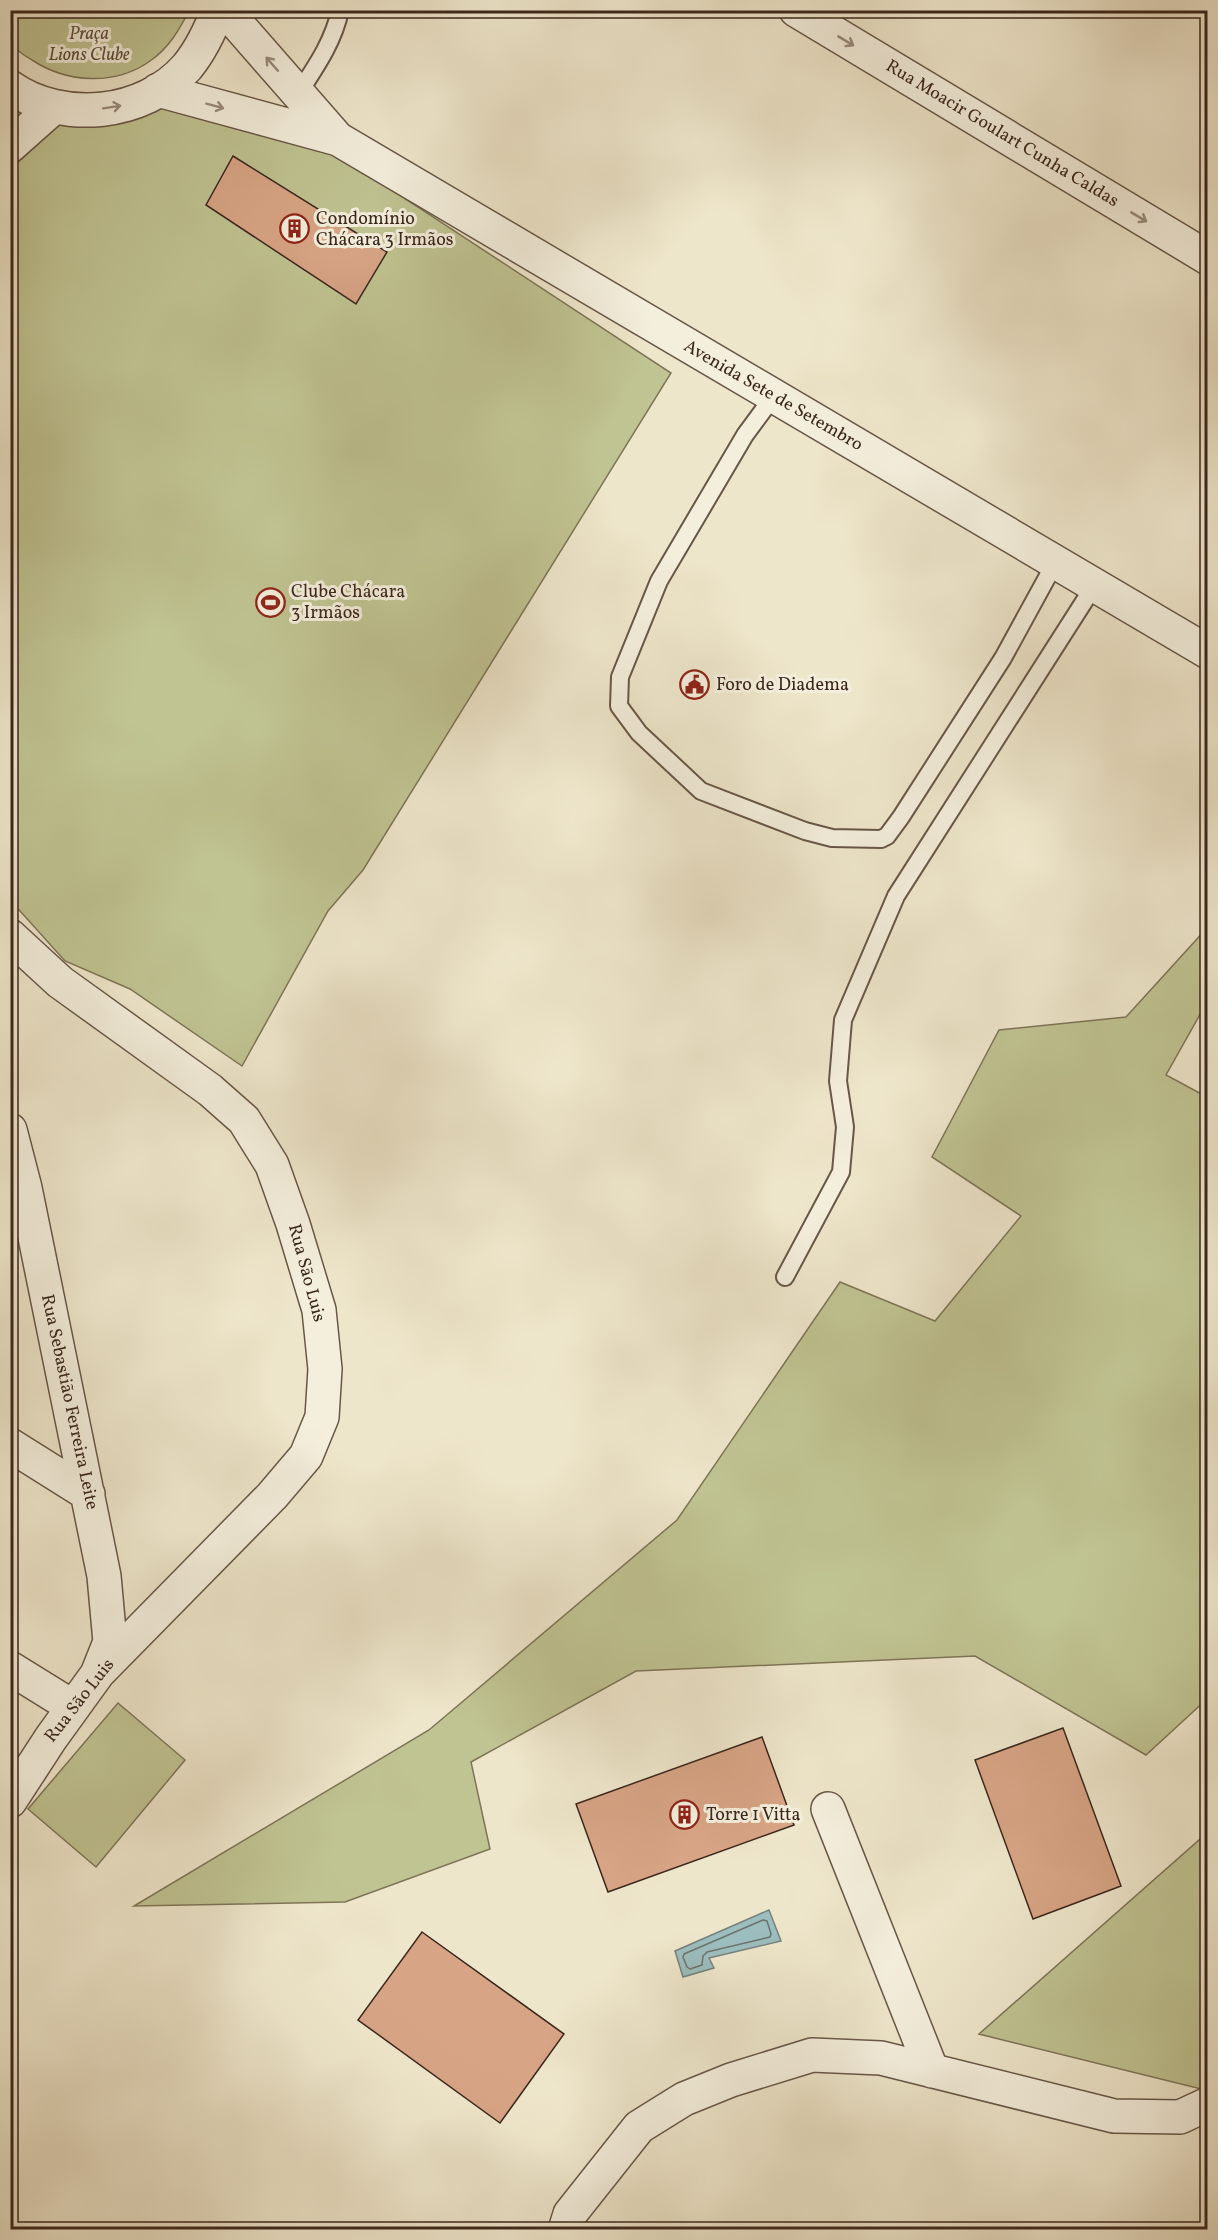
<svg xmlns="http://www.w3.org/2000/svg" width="1218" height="2240" viewBox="0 0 1218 2240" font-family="Vollkorn,serif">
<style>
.green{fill:#c0c392;stroke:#7e7558;stroke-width:1.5}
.water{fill:#9cbebf;stroke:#75827e;stroke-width:1.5}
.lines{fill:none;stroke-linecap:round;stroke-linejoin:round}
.shore{stroke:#6c726e;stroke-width:1.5}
.building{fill:#d7a485;stroke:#3b271d;stroke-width:1.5}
.lane-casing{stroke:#685748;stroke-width:20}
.street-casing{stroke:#685748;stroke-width:36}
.lane{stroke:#f4efdd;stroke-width:16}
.street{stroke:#f4efdd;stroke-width:33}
.oneway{stroke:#988b7d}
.labels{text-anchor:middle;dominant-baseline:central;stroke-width:6;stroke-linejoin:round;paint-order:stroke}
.park-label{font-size:18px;font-style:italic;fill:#5c4e3a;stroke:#f4efdd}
.street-label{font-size:18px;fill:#3b271d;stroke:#f4efdd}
.poi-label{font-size:18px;fill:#3b271d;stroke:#f4efdd;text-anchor:start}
</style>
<rect width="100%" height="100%" fill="#eee6cb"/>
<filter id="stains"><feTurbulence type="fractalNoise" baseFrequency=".00333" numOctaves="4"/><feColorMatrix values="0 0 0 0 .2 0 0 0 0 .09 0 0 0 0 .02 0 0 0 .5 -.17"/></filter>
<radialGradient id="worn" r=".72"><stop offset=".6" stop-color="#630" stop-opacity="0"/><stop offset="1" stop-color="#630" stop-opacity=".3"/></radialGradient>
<path class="green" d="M11,10H189V11C179,30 169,48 150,61C115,86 67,83 32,60C25,56 16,51 12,43C8,35 10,19 11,10Z
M163,106L334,152L671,373L363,870L328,911L242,1066L130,989L65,961L11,901V169L61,122L117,124Z
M1207,928V1002L1166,1075L1207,1097V1699L1146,1755L975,1656L636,1671L471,1762L490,1849L345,1902L134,1906L429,1730L677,1520L840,1282L935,1321L1021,1216L932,1157L999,1030L1126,1017Z
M118,1703L185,1760L96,1867L28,1809Z
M1207,1833L1208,2083L1201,2089L979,2034Z"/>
<path class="water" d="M769,1910L781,1941L709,1958L714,1968L683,1977L675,1951Z"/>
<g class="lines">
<path class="shore" d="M763,1920L767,1921L771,1934L770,1937L707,1952L703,1956L702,1965L690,1969L687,1967L683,1957L684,1954Z"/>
</g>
<path class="building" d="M233,156L387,252L356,304L206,205Z
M1063,1728L1121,1886L1033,1919L975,1760Z
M762,1737L794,1825L608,1892L576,1804Z
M422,1932L564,2034L500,2123L358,2020Z"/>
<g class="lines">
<defs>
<path id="lane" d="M298,94C315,68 334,41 340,10
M773,397L745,435L659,581L620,677L619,706L639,733L701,791L805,831L832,838L881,839L887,836L901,817L1003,658L1055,563
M785,1277L841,1172L845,1127L838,1081L843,1020L896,896L1094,586"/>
<path id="street" d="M225,10L338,139
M796,10L1208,258
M10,87C63,124 144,116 187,67C201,50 210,31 218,10
M158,90L338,139L1208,652
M10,146L54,107
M10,936L60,982L210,1090L244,1120L272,1165L293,1224L319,1310L325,1369L322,1417L306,1456L272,1496L98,1673L51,1738L10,1801
M10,1130L25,1188L104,1576L110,1642L98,1672
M10,1445L88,1494
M10,1668L73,1707
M828,1809L932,2071
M565,2230L570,2214L639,2127L684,2099L731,2080L812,2055L881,2058L1114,2116L1180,2117L1208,2104"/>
</defs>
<use href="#lane" class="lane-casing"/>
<use href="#street" class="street-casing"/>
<use href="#lane" class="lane"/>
<use href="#street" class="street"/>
</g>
<defs><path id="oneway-shaft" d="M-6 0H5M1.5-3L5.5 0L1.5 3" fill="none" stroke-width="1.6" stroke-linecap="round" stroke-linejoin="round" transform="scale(1.5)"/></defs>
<g class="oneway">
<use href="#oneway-shaft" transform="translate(846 41) rotate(31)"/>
<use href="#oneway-shaft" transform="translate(272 64) rotate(-131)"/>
<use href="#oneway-shaft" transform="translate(215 106) rotate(15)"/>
<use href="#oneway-shaft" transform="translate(112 107) rotate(-9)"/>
<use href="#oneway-shaft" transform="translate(1139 217) rotate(31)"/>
</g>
<defs>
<symbol id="building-ring" viewBox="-11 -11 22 22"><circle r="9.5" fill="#f4efdd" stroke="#8f2418" stroke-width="1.5"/><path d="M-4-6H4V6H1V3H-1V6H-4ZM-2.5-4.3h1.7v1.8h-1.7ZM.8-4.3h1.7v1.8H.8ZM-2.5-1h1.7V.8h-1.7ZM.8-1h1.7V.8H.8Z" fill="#8f2418"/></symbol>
<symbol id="stadium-ring" viewBox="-11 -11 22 22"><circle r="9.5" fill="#f4efdd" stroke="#8f2418" stroke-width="1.5"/><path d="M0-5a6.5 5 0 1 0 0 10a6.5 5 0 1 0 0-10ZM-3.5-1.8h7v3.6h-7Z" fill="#8f2418"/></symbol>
<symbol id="civic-ring" viewBox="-11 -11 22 22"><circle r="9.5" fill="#f4efdd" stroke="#8f2418" stroke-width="1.5"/><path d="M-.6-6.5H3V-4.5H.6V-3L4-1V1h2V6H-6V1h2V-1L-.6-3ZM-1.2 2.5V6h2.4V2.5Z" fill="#8f2418"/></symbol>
</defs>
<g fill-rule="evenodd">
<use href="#building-ring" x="278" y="212" width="33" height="33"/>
<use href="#stadium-ring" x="254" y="586" width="33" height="33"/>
<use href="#civic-ring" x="678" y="668" width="33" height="33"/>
<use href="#building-ring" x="668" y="1798" width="33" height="33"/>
</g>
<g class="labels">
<g class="park-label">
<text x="89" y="34">Praça<tspan x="89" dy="21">Lions Clube</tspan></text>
</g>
<g class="street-label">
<text transform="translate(1002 134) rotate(31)">Rua Moacir Goulart Cunha Caldas</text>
<text transform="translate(773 396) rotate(30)">Avenida Sete de Setembro</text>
<text transform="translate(306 1273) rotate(75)">Rua São Luis</text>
<text transform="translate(69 1402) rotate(78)">Rua Sebastião Ferreira Leite</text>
<text transform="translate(80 1701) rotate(-52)">Rua São Luis</text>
</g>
<g class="poi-label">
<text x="316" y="219">Condomínio<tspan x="316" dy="21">Chácara 3 Irmãos</tspan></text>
<text x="291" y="592">Clube Chácara<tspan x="291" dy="21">3 Irmãos</tspan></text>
<text x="716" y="685">Foro de Diadema</text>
<text x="706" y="1815">Torre 1 Vitta</text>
</g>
</g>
<rect width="1218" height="2240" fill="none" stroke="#eee6cb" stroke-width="36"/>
<rect x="12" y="12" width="1194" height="2216" fill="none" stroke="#3b271d" stroke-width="3"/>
<rect x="18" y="18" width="1182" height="2204" fill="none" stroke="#3b271d" stroke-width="1.5"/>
<rect width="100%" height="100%" filter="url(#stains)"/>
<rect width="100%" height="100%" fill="url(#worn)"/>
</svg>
